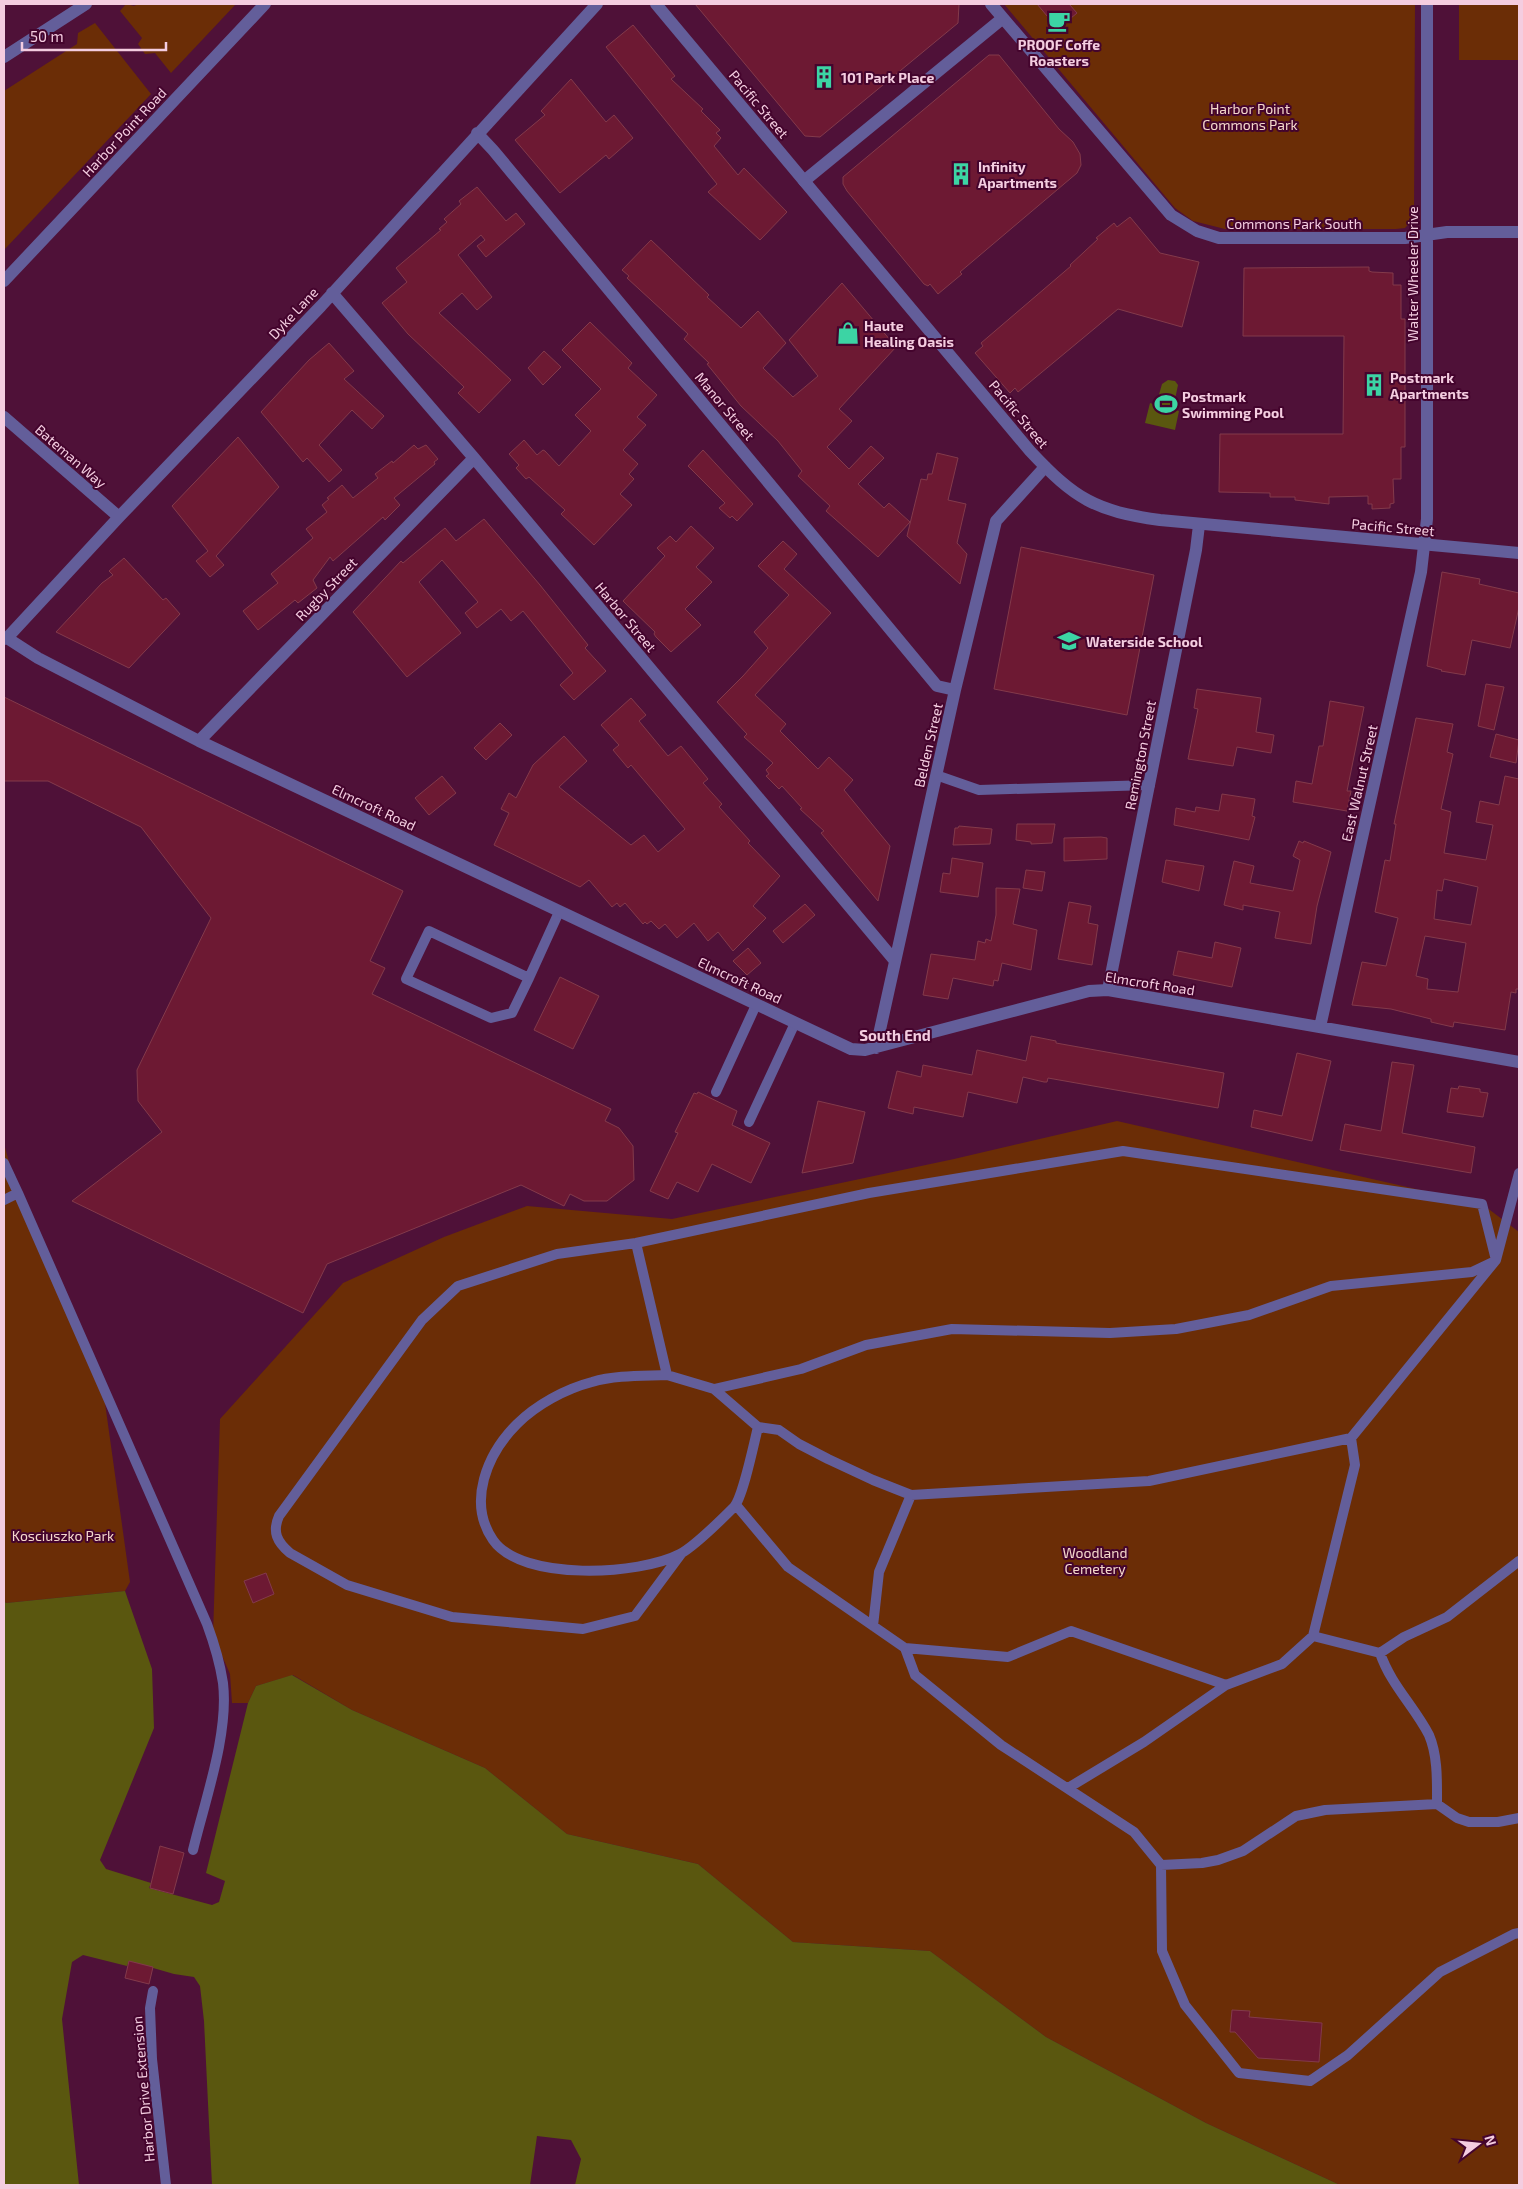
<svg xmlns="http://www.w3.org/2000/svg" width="1523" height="2189" viewBox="0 0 1523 2189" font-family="'Exo 2',sans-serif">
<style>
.green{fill:#6b2d06}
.water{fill:#5a570f}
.building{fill:#6d1933;stroke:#833a4b;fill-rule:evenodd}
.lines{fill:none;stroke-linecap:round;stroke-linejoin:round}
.service{stroke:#635e9a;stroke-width:10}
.minor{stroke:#635e9a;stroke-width:12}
.tertiary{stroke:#635e9a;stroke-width:12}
.labels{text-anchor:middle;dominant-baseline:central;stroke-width:4;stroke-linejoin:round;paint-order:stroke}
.poi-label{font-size:14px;font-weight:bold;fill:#f4cde0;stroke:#44042d;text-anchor:start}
.street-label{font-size:14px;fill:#f4cde0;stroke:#44042d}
.park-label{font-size:14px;fill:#f4d8cb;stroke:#44042d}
.neighbourhood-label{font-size:15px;font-weight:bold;fill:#f4cde0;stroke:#44042d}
</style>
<rect width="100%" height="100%" fill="#4f1138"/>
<path class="green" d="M126,4L134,6L138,4H236L171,73L155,53L145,54L138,44L142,38L120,11Z
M1004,4H1415L1414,218L1405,228L1396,229H1225L1193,221L1175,208Z
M1459,4H1519V60H1459Z
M95,23L151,94L4,250V91L77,44L78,33Z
M1117,1121L1482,1204L1519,1232V2185H1340L1206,2123L1046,2037L930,1951L793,1942L698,1864L567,1834L485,1768L352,1710L293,1675L256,1686L248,1703H232L230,1674L213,1635L220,1419L343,1283L444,1237L527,1206L672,1219L954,1159Z
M4,1144L14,1179L105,1403L130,1582L125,1591L6,1603L4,1601Z"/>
<path class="water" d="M1168,380L1175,381L1178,385L1173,409L1179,411L1175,430L1145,423L1150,403L1156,405L1162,384Z
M125,1591L152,1669L154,1728L100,1860L106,1869L151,1883L149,1888L212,1905L219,1902L225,1881L206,1873L248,1703L256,1686L292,1675L352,1710L485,1768L567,1834L698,1864L793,1942L930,1951L1046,2037L1206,2123L1340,2185H575L581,2159L571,2140L537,2136L530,2185H212L204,2021L200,1986L194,1977L174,1974L129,1961L127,1966L83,1955L72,1962L62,2019L79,2185H4V1601L6,1603Z"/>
<path class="building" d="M695,4H959L958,23L820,137L805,136Z
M1037,4H1069L1077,13L1058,29Z
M633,25L675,76L671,79L703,109L701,111L720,130L716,133L721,138L714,146L738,175L744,168L787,212L760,240L708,192L717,184L606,47Z
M989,55H999L1059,129L1073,142L1080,154L1081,165L1077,173L960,272L962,274L938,294L930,284L928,286L924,284L847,191L843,184V177Z
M571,79L606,122L614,115L633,138L609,159L606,155L560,193L515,140L545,115L541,111Z
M477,187L506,221L516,213L525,224L486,257L477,246L485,240L481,235L458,255L492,297L477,310L462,293L439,313L511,380L479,413L458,393L464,387L408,334L382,303L407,282L396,268L441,230L439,229L447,222L444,219L461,204L459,201Z
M1130,217L1160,253L1199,262L1182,327L1118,309L1018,392L1015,388L1010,393L975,353L983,346L981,343L1071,266L1070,265L1098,239L1096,238L1114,223L1117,227Z
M651,240L709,295L707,297L741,328L758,311L786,343L763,368L793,397L818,376L789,340L842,283L896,347L839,409L852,421L827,447L849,469L871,446L884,458L858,484L884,508L889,503L910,522L878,557L826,511L830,506L798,476L802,471L778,441L741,406L707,364L709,363L684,339L688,334L627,278L629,276L622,270Z
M1369,267V271L1372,272L1393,273V285H1401V319H1405V447H1401V479H1393L1394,503L1390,504V508L1372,509V504H1368V496L1329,497V504L1295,500V497H1270V493L1219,492L1220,434H1343L1344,336H1243L1244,268Z
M590,322L632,363L628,368L657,395L637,417L646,425L623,450L638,464L629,474L634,479L620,494L632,505L594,545L561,514L565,510L529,477L526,479L516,468L519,465L509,454L524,440L537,455L543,450L545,451L559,466L591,431L575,415L601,389L562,350Z
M329,343L354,371L344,379L384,416L372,429L352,410L319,445L342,470L329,482L307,458L303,462L261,412L309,360Z
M544,351L561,367L543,385L528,368Z
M238,437L279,487L216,556L224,565L210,577L196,561L208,551L172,506Z
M414,445L418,449L426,445L438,459L434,462L435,464L394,498L400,505L385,520L383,517L333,561L330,557L313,580L317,588L298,603L295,600L258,630L243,611L278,583L271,574L313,538L306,529L327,512L322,505L329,499L327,498L342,485L353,498L378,478L375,474L392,461L393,463Z
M703,450L753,504L737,521L732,516L730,518L719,508L725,503L688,466Z
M937,453L958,458L948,500L966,504L957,543L967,554L960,584L907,536L921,479L927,480L928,474H932Z
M484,519L540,585L588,645L585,648L606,671L574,700L560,685L573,673L523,611L511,621L501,609L477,628L465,613L478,602L442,560L419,582L461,633L407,677L353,612L401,561L403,563L445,528L456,541Z
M691,526L714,548L696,567L712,582L685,609L701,625L671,652L656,637L654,634L655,632L623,601L665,556L657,548L670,536L676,542Z
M783,541L797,554L784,569L831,613L755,695L786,724L780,731L818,769L829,757L853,780L844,790L890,846L878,901L821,833L824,831L800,809L802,808L782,786L779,789L766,776L769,774L766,770L773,763L744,737L747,734L717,702L743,676L768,648L754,632L789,595L758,566Z
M1021,547L1154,575L1127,715L994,689Z
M124,558L163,600L166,598L180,614L129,668L56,632L102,583L113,575L109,571Z
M1442,572L1480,579L1479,584L1519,593V607L1510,648L1472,640L1465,675L1441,671L1442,670L1427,666Z
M1486,684L1504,687L1494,730L1478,726Z
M1197,689L1261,698L1256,732L1274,735L1271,753L1237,747L1233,766L1188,759L1198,709L1194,708Z
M4,697L403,891L370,961L385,968L372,994L611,1109L605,1121L619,1128L633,1146L634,1180L607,1201H584L570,1194L564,1206L521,1185L327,1264L303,1313L72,1201L162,1132L138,1101L137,1070L211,918L141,827L48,781H4Z
M631,698L646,715L639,721L668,756L681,746L708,779L703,783L722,804L719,807L750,841L748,843L780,876L753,906L766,918L733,951L718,932L708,941L694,923L677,938L665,924L659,929L651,921L647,924L645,922L643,924L625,903L620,907L617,903L612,907L589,880L580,887L494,845L509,813L501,809L509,793L516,798L533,765L564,736L587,761L559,787L631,845L644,835L658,852L685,829L631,765L628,768L613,750L619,745L601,725Z
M1330,701L1364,707L1347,791H1351L1347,811L1293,802L1296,781L1312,784L1319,746H1323Z
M1416,718L1453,724L1447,752L1453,754L1441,809L1451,812L1444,853L1486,860L1493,825L1476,822L1480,801L1499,805L1505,776L1519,779V989H1516V993L1511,992L1505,1030L1454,1022L1453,1027L1431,1022V1019L1391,1009L1352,1005L1362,962L1386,966L1398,918L1375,912L1385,860L1390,861L1396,824H1394ZM1444,879L1478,887L1471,925L1434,919L1437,890L1442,891ZM1425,936L1466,943L1458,992L1427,989L1428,979L1416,976Z
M500,723L512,735L486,760L474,748Z
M1496,734L1519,740L1516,763L1490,757Z
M442,776L456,793L429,815L415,798Z
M1222,794L1255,799L1252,816L1255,817L1249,840L1174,825L1176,808L1195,812L1196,807L1219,811Z
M1017,824H1055L1052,843L1031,844V842L1016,840Z
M959,826L992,829L990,844L953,845L955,828H958Z
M1101,837L1107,838V859L1064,861V838Z
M1299,841L1303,843L1304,841L1331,852L1317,906L1311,944L1275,938L1280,912L1243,905V910L1224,905L1234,861L1254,866L1250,883L1293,891L1300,860L1293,856Z
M952,858L983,863L978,897L940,892L943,873L950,874Z
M1166,860L1204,866L1199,891L1162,882Z
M1026,870L1045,872L1042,891L1023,888Z
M996,888L1020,889L1013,924L1037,930L1031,970L1002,963L998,981L994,980L993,986L953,978L948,999L923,995L931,954L975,960L978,941L985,943L986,939L991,941L996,915Z
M1069,902L1091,906L1088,923L1098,925L1092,965L1058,959Z
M805,904L815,915L783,943L773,931Z
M1215,942L1241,948L1232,987L1173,975L1178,951L1212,958Z
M748,948L761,963L747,975L733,961Z
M560,977L599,996L573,1049L534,1030Z
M1031,1036L1056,1041V1043L1224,1073L1218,1108L1048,1078L1047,1082H1044L1023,1077L1017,1103L968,1092L963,1117L914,1107L913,1114L888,1108L897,1071L921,1077L923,1065L972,1075L977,1050L1026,1061Z
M1297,1053L1331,1061L1312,1141L1251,1127L1254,1110L1282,1116Z
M1392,1062L1414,1065L1402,1133L1475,1147L1471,1173L1340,1150L1345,1124L1381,1131Z
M1459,1086L1480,1089V1092L1488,1093L1483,1117L1447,1112L1451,1088L1458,1089Z
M698,1092L737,1111L732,1125L770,1143L751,1183L712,1164L698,1192L677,1182L668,1199L650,1191L678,1133L675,1132L694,1093L697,1094Z
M818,1101L865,1112L853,1163L802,1173Z
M266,1573L274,1594L253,1603L244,1581Z
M160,1846L184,1853L173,1894L150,1888Z
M129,1961L153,1967L149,1984L125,1978Z
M1232,2010L1250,2011L1249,2017L1322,2023L1319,2062L1258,2058L1235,2032H1230Z"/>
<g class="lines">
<path class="service" d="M936,775L979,790L1150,785
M529,978L512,1013L491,1018L406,979L429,931L529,978L559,912
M716,1092L756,1005
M749,1122L795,1023
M4,1163L18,1193L4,1200
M18,1193L207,1624C214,1643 220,1663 223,1683C229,1734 205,1800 193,1850
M636,1243L667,1375
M667,1375L714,1389L758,1427C754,1443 743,1497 734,1507C722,1519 695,1546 680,1554C640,1575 522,1582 493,1540C467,1502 487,1454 517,1424C536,1405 565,1389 592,1382C616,1375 642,1376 667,1375Z
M714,1389L801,1369L866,1345L952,1329L1110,1333L1176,1329L1249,1315L1331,1286L1472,1272L1493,1262
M758,1427L779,1430L799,1444L828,1459L873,1480L911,1495L1149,1481L1351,1438L1496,1260
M736,1505L788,1567L905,1648L915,1675L1001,1745L1134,1832L1161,1865L1162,1951L1185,2005L1239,2073L1310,2081L1348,2055L1440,1972L1514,1934L1519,1933
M681,1554L635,1616L583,1629L452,1617L347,1585L290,1553C277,1542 272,1532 279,1516L422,1320L458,1286L557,1254L636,1243L869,1193L1123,1151L1482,1204L1496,1260L1519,1173
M873,1626L879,1572L911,1495
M1313,1636L1380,1653L1404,1637L1447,1617L1519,1561
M905,1648L1008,1657L1071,1631L1226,1685
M1380,1653C1391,1685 1414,1706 1429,1735C1438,1756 1437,1782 1437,1804
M1068,1788L1144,1742L1226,1685L1282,1664L1313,1636L1355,1465L1351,1438
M1161,1865L1202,1863L1218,1860L1243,1851L1296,1816L1325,1810L1437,1804L1457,1818L1469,1822H1498L1519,1818
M153,1991L150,2008L152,2059L166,2185"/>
<path class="minor" d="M991,4L1171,215L1197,231L1219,238H1405L1447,232H1519
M4,57L86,4
M477,133L493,150L937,686L955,690
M804,181L1003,18
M4,281L265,4
M332,293L474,458L895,961
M4,417L119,517
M7,638L119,517L321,306L597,4
M4,639L7,638L38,658L199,741L851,1049L865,1050L1089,991L1108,990L1519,1062
M199,741L474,458
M1108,990L1196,550L1199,525
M1320,1027L1421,572L1427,519V4
M876,1048L955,690L996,521L1045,467"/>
<path class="tertiary" d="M656,4L1030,451C1075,499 1095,511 1160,520L1519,553"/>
</g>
<defs>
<symbol id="cafe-bare" viewBox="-9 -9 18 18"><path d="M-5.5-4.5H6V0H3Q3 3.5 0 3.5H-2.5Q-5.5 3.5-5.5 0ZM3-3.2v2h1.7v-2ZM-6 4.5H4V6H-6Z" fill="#3cd4a4" stroke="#44042d" stroke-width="2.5" paint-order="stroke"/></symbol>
<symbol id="building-bare" viewBox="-9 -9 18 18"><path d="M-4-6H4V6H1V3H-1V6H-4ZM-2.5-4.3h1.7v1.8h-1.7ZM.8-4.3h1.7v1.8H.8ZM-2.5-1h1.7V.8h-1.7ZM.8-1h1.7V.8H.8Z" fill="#3cd4a4" stroke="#44042d" stroke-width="2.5" paint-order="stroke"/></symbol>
<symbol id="shop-bare" viewBox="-9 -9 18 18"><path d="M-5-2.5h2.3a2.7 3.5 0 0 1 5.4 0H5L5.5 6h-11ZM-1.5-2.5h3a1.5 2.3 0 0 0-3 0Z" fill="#3cd4a4" stroke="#44042d" stroke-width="2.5" paint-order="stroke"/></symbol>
<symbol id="stadium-bare" viewBox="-9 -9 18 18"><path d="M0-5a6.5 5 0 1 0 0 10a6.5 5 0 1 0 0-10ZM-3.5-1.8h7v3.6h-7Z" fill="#3cd4a4" stroke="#44042d" stroke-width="2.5" paint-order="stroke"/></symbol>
<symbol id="school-bare" viewBox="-9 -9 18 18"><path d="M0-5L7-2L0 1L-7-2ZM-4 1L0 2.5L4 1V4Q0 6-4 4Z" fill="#3cd4a4" stroke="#44042d" stroke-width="2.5" paint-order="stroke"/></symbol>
</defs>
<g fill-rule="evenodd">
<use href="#cafe-bare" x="1043" y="5" width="32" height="32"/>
<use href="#building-bare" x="808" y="61" width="32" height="32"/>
<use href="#building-bare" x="945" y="158" width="32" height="32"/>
<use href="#shop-bare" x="832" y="317" width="32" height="32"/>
<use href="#building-bare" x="1358" y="369" width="32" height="32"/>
<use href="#stadium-bare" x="1150" y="388" width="32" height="32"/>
<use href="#school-bare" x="1053" y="625" width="32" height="32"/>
</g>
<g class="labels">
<g class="poi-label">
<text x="1059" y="44" text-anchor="middle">PROOF Coffe<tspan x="1059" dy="16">Roasters</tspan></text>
<text x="841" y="77">101 Park Place</text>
<text x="978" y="166">Infinity<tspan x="978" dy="16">Apartments</tspan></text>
<text x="864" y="325">Haute<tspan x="864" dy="16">Healing Oasis</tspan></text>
<text x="1390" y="377">Postmark<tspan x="1390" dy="16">Apartments</tspan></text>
<text x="1182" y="396">Postmark<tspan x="1182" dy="16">Swimming Pool</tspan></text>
<text x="1086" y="641">Waterside School</text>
</g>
<g class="street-label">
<text transform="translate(759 104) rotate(50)">Pacific Street</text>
<text transform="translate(124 132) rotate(-47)">Harbor Point Road</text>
<text x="1294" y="223">Commons Park South</text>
<text transform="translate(1412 274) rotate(-90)">Walter Wheeler Drive</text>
<text transform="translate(293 313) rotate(-47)">Dyke Lane</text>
<text transform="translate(725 406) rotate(50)">Manor Street</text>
<text transform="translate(1019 414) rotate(50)">Pacific Street</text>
<text transform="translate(71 456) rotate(41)">Bateman Way</text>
<text transform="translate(1393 527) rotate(5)">Pacific Street</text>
<text transform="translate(326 589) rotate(-46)">Rugby Street</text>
<text transform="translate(626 617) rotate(50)">Harbor Street</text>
<text transform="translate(928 745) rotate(-77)">Belden Street</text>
<text transform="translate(1140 755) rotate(-79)">Remington Street</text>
<text transform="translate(1359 783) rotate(-77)">East Walnut Street</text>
<text transform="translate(374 807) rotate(25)">Elmcroft Road</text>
<text transform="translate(740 980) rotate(25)">Elmcroft Road</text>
<text transform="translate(1150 983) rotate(9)">Elmcroft Road</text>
<text transform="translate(143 2089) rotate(-95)">Harbor Drive Extension</text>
</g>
<g class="park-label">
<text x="1250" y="108">Harbor Point<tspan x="1250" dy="16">Commons Park</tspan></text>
<text x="63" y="1535">Kosciuszko Park</text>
<text x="1095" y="1552">Woodland<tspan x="1095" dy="16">Cemetery</tspan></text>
</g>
<g class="neighbourhood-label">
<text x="895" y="1035">South End</text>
</g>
</g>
<rect width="1523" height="2189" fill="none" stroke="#f4cde0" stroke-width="10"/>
<g transform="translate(1478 2144) rotate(74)" stroke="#44042d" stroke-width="4" paint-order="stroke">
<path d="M0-4L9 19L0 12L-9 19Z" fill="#f4cde0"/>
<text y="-8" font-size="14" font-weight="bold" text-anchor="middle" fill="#f4cde0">N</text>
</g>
<path d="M22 42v8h144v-8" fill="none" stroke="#f4cde0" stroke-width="2.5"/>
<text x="30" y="42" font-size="15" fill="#f4cde0" stroke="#44042d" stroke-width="4" paint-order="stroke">50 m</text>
</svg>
